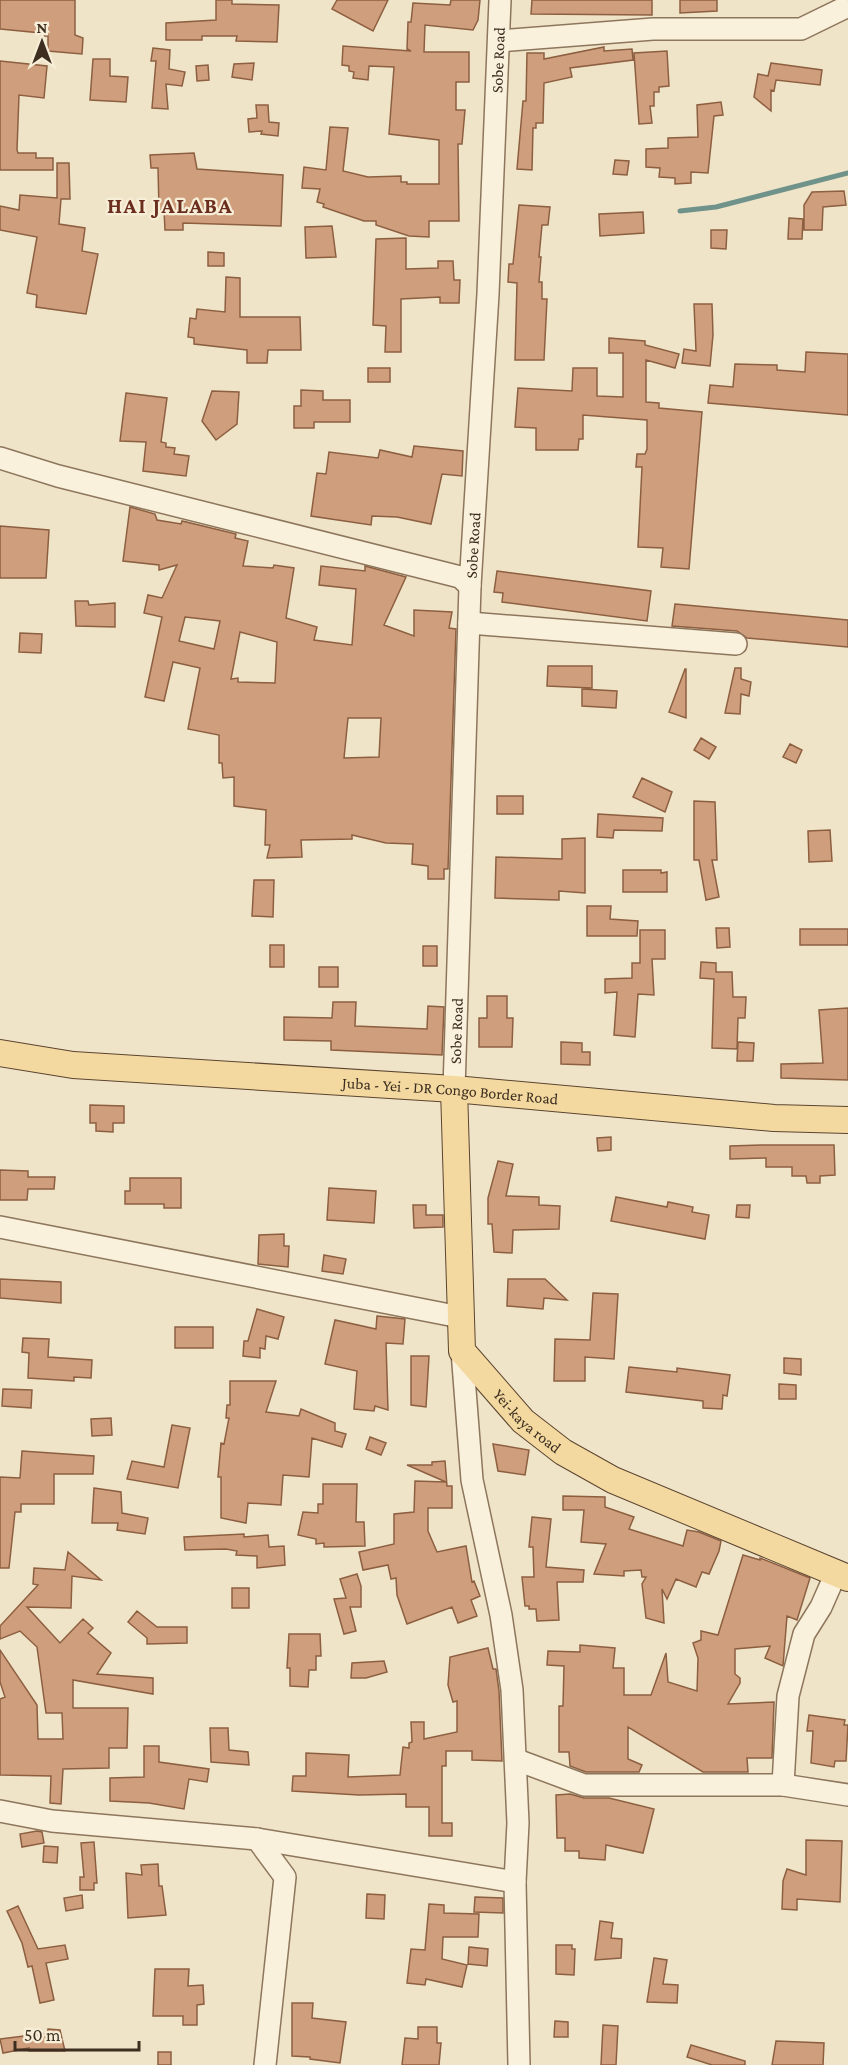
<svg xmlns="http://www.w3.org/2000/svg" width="848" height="2065" viewBox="0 0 848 2065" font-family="'Crimson Pro',serif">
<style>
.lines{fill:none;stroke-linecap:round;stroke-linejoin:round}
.stream{stroke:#6f938a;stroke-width:5}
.building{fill:#cf9f7d;stroke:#8d5f41;stroke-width:1.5;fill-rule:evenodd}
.minor-casing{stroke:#8d765c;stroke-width:24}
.major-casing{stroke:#5b4430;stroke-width:28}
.minor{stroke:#faf1dc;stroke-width:21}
.major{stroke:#f3d9a0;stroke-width:26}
.labels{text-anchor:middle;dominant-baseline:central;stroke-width:4.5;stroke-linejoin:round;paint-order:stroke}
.street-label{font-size:16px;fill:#3d2e20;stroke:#f7eed8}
.district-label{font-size:22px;font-weight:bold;letter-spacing:1.5px;fill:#6b2e1e;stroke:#f7eed8}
</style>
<rect width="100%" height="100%" fill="#f0e4c8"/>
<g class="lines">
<path class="stream" d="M680,211L716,207L848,173"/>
</g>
<path class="building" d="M0,0H75V35L83,38L82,54L48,51V36H41V33L0,29Z
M216,0H232V4L279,5L277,42L236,41L237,36H202V40H166V23L216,20Z
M337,0H388L373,31L332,9Z
M451,0H480L478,20L473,30L425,25L424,52H469V82H456V110H465L462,144H458L459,221H429V237L409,236L376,225V221H364L323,207L324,204L317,202L320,189L302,188L304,167L326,170L330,127L348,128L343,171L368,177L401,176V182H407V184H439V140L389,134L394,67L369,66L368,80L353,78L354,72L349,71V66L342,65L343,46L411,51L407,49L408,22H411L413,3L450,5Z
M532,0H652V15L531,14Z
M680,0H717V11L680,13Z
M604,47V51L632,49L633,60L570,68L572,77L544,83L543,123H536V128H533L532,170L517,169L523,101H526L527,53H544V59Z
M153,48L170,50L169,69L185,72L182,86L166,84L168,109L152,108L156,61H151Z
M667,51L669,86L659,87V92H654V106H650L652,123L639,124L634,53Z
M93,59H110V76L128,77L126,102L90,100Z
M0,61L47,66L44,98L19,95L17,150L18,153H36V158H53V170H0Z
M254,63L252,80L232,77L234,64Z
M771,63L822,70L820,85L776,80L774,91L771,90V111L754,97L758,74L768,76Z
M208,65L209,80L197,81L196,66Z
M721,102L723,115L714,116L708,173L691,172V183L675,184V178L659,177L660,168L646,167V149L668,148V138L698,137L697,105Z
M256,105H268L269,122L279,123L278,136L261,134L262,131L249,132L248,119L257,118Z
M194,153L197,169L283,175L281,226L183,223V230H165L164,210H159L158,168H151L150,155Z
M615,160L629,161L627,175L613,174Z
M57,163H69L70,199H61L59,224L85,228L82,251L98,254L86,314L36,307L37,295L27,293L37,237L0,230V206L19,210L20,195L57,198Z
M844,191L846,205L823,207L822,230H804V205L812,192Z
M519,205L550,207L548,225H542L539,257H541L539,282H542V299H547L544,360H515L517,283L508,282L509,264H513Z
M643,212L644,233L600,236L599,214Z
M789,218L803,219L802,239H788Z
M332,226L336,257L306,258L305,227Z
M711,230H727L726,249L711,248Z
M406,238V269L438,268V261H453L454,280H460L459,303H440V297L401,299V352H385L386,326L373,325L376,239Z
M208,252L224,253V266H208Z
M226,277L240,278V317H300L301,350H268L267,363H247V350L194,344V338L188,337L190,318L196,319L197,309L225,312Z
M694,304H712L713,335L710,366L682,363L684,349L696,351Z
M609,338L645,341V345L679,354L675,368L646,360V402L659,403V408L702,412L689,569L661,567L663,548L638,547L642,467H636L637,454H645L647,449V420L583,415V439H579L578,450H536V428L515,427L518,388L572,391L573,368H597V396L623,397V353H609Z
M806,352L848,354V415L708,403L710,385L733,387L735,364L777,365V370L805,372Z
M368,368H390V382H368Z
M301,390L323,391V400H350V422H314V428H294V406H301Z
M212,391L239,392L237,424L216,440L202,421Z
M126,393L167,398L161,442L166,443V447L175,448L174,454L189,456L186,476L143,471L146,442L120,441Z
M414,446L463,451L462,476L442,474L431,524L397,517L372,516L371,525L311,516L317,473L326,474L329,452L378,458L380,450L412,457Z
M130,507L155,514L157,520L181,524L182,521L236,534L235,538L248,541L243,566L273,568L274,565L294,568L286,618L317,627L314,640L352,645L356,589L319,585L321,566L365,571V566L406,577L384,625L414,636V610L452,612L449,628L456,629L448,869H444V879H428V866L412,864L413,844L386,843L352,835V839L301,840L302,857L267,858L270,845H265L266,810L234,806V777L223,778L222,763H219V735L188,729L200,668L173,662L164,701L145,697L162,617L144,613L148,595L162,598L177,565L159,570V565L123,561ZM185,617L220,621L214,649L179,641ZM240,632L277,642L275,683L238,682V678L231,679ZM348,718H381L379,757L344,758Z
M0,526L49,530L46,578H0Z
M497,571L651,591L647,621L502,602L503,593L494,592Z
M75,601H88L89,605L115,603V627L76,626Z
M675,604L848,620V647L747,638L737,631L672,626Z
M20,633L42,634L41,653L19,652Z
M548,666H592V688L547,686Z
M735,668H741V679L751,682L749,696L741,694L740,714L725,713Z
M685,669H686V718L669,712Z
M582,689L617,691L616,708L582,706Z
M701,738L716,747L709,759L694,750Z
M790,744L802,750L796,763L783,757Z
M642,778L672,792L665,812L633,797Z
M497,796H523V814H497Z
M694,801L715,802L717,860H712L719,897L706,900L699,860H694Z
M598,814L663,818L662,831L614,830L613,838L597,837Z
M830,830L832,861L809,862L808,831Z
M585,838V893L559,891V900L495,898L496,857L562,859V839Z
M623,870H661V873L667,872V892H623Z
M254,880H274L273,917L252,916Z
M587,906H611L610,919L638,921L637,936H587Z
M716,928H729L730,947L717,948Z
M800,929H848V945H800Z
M640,930H665V959H652L654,995L638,994L635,1037L614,1035L617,992L605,993V979L632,978V963H640Z
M270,945H284V967H270Z
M423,946H437V966H423Z
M701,962L716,963V972H732L733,997H746L745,1018H738L737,1049L712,1048L714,979L700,978Z
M319,967H338V987H319Z
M487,996H507V1018H513L512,1047H479V1018H487Z
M333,1002H356L355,1026L427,1029L428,1006L444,1007L442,1055L331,1050V1041L284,1040V1017L332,1018Z
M848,1008V1080L781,1078V1064L823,1063L819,1010Z
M561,1042L582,1043V1052H590V1065L561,1064Z
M738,1042L754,1043L753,1061H737Z
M90,1105L124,1106V1123H113V1132L96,1131V1123H90Z
M611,1137V1150L598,1151L597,1138Z
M761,1145H834L835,1175L820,1176V1183H807L806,1176H792V1167H766V1158L730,1159V1146Z
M498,1161L513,1164L506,1196L539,1197V1205L560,1206L559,1229L513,1230L512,1253L494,1252L492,1224H488V1198Z
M0,1170L28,1171V1177H55L54,1189H28L27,1200H0Z
M130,1178H181V1208H164V1204H125V1191H130Z
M329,1188L376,1191L374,1223L327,1220Z
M616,1197L667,1207L668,1202L693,1207L692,1212L709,1215L705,1239L611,1221Z
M413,1205H426V1215H443V1227L414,1228Z
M737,1205H750L749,1218L736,1217Z
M284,1234V1246H289L288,1267L258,1264L259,1235Z
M324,1255L346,1259L343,1274L322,1271Z
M0,1279L61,1282V1303L0,1298Z
M508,1279H545L567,1300L544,1298L543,1309L507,1306Z
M593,1293L618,1294L614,1359L585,1357V1381H554L555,1339L590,1340Z
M257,1309L284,1317L278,1339L266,1336L265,1349L260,1348V1358L243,1356L244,1341H248Z
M377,1316L405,1319L403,1344L386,1343L388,1410L375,1406L374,1411L354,1409L357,1371L325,1364L335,1320L376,1329Z
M175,1327H213V1348H175Z
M23,1338L49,1339L48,1357L92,1360L91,1378L74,1377V1381L28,1378L29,1353L22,1352Z
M411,1356H429L426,1407L411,1405Z
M784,1358L801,1359V1375L784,1373Z
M629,1367L677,1372V1368L730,1375L727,1396L723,1395L722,1409L703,1408V1401L626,1392Z
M230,1381H276L266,1412L299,1416L301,1409L335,1423V1431L346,1434L342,1447L312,1438L309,1477L283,1475L281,1505L248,1503L246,1523L221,1518V1477H218L221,1443L224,1444L229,1418H226L227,1405H230Z
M779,1384L796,1385V1399H779Z
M3,1389L32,1390L31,1408L2,1406Z
M111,1418L112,1435L92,1436L91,1419Z
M172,1425L190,1428L178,1488L127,1479L132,1461L164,1467Z
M370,1437L386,1443L381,1455L366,1449Z
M493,1444L529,1450L525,1475L498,1471Z
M22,1451L94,1456L93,1474H54V1504H21V1512H15L9,1568H0V1477L20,1478Z
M445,1461L447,1486H452V1508H428V1531L437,1552L466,1546L472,1582L474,1581L480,1596L471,1600L477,1616L458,1623L452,1607L407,1624L397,1595L396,1578L391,1579L388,1565L363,1570L359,1552L394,1544V1514L414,1512L415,1481L446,1482L407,1465H432V1462Z
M323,1484H357L356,1522H364L365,1546L324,1547V1543L316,1544V1539L298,1535L303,1512L318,1513V1504H323Z
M94,1488L121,1492L122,1513L148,1518L145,1534L117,1530L118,1523H92Z
M563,1496L605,1497V1507L634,1517L629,1529L683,1546L687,1530L699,1532L721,1541L719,1551L709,1574L702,1572L696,1587L676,1579L667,1599L662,1589L664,1623L646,1618L642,1584L646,1577H642L641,1570L624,1571V1576L594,1574L606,1544L581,1542L584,1510H563Z
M532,1517L551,1519L546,1567L584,1570L583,1582H557L559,1620L537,1621L536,1609H529V1606H525L522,1577H534L533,1547H529Z
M244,1534V1537L268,1535L269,1547L284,1546L285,1565L257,1568V1556L236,1555L237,1551L226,1549L185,1550L184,1537Z
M68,1552L101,1580L72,1576L71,1608L27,1607L60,1643L83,1619L93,1628L88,1633L111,1653L97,1674L153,1678V1694L73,1680V1708H128L127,1748H109V1768L63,1769L61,1804L50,1803L51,1776L0,1775V1699L5,1697L0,1682V1650L37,1705L38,1739H63L62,1713H46L37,1647L20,1631L0,1639V1626L38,1585L33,1584L34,1568L65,1570Z
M743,1555L760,1560V1558L810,1578L797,1620L787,1616L783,1666L765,1658L770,1646L735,1649V1674L740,1678V1683L728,1704L774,1702L772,1758H747L748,1772H703L628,1727V1759L642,1765L639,1772H586L570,1766L569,1752H559V1706H563L564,1666L547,1665L548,1651L580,1652V1645L615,1648L613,1668H624V1695H651L666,1653L668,1682L697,1691L698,1658L693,1643L701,1640V1631L718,1635Z
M357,1574L361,1586V1607H350L356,1631L344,1634L334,1599L346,1598L340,1579Z
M232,1588H249V1608H232Z
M137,1611L157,1627H187V1643L147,1644V1638L128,1622Z
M289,1634H320L321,1656H316V1670H309L308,1687L290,1686V1668H287Z
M488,1648L493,1669H496L499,1691L502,1761L472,1760V1751H446V1766H442V1823H452V1836H429V1807H406V1794L359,1795L292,1791L293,1776H306V1753L349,1755L348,1777L400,1775L403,1747L409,1748V1743L412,1742L411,1722H424V1739L457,1732V1701L453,1702L448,1685L450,1657Z
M384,1661L387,1672L366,1678H351L352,1663Z
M809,1715L845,1720L844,1725H848L846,1761H835L834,1767L811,1763L813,1731H807Z
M210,1728H228L229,1750L248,1752L249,1765L211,1762Z
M144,1746H159V1762L209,1769L207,1782L189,1779L184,1809L149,1803L110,1801V1778L144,1777Z
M570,1794L584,1798H609L654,1809L643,1853L606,1845L605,1860L579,1858V1851H565V1838H557L556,1795Z
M37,1831L42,1832L44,1843L22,1847L20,1834Z
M806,1840L842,1841L840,1902L797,1899V1910L782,1909L783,1881L787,1869L806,1875Z
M94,1842L97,1883H94V1890H80V1877H84L81,1843Z
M44,1846L58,1847L57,1863L43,1862Z
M158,1864L159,1886H162L166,1915L128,1918L126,1873L142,1875L141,1865Z
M367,1894L385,1895L384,1919L366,1918Z
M82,1895L83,1908L66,1911L64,1898Z
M475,1897L503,1898V1913L474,1912Z
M429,1904L444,1905V1913L479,1914L478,1937H443L442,1959L467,1965L462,1987L426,1979L425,1985L407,1983L411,1949L425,1950Z
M18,1906L38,1949L65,1945L68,1959L46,1963L54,2000L40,2003L32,1966L28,1967L22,1943L7,1911Z
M600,1921L613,1923L611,1938L622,1939L621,1958L595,1960Z
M556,1945H572V1949H575L574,1975L556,1974Z
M469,1947L488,1949L487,1966L468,1964Z
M654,1958L667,1960L663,1984L678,1985L677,2003L647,2002Z
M155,1969H189L188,1986L203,1985L204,2004L197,2005V2025H183V2016H153Z
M292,2003H313L312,2018L346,2022L340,2063L310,2059V2057L292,2056Z
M555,2021L568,2022V2037H554Z
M603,2025L618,2026L616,2065H601Z
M418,2027H437V2043H441L439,2065H402L405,2038L418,2039Z
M48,2029L60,2030L65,2051H29V2048L3,2053L0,2039L48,2033Z
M776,2041L824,2043L823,2065H772Z
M691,2045L745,2061V2065H712L687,2057Z
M158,2052H171V2065H158Z"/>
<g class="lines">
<defs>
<g id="minor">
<path d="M499,41L653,29H801L842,9"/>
<path d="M0,458L58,476L460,577L470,586"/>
<path d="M469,623L736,644"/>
<path id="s1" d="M454,1089L470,586L488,294L500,0"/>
<path d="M0,1227L460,1317"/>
<path d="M462,1351L472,1480L501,1615L512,1690L518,1823L515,1882L519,2065"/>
<path d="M517,1760L584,1785H783L848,1795"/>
<path d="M783,1785L788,1696L804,1634L821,1607L836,1573"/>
<path d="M0,1811L52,1821L257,1839L515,1882"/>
<path d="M257,1839L285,1877L265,2065"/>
</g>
<g id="major">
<path id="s2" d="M0,1053L73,1065L454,1089L774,1118L848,1120"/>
<path id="s3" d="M454,1089L462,1351L523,1421L563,1452L613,1480L848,1578"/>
</g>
</defs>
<use href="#minor" class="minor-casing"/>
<use href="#major" class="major-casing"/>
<use href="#minor" class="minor"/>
<use href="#major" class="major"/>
</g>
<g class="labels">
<g class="street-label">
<text stroke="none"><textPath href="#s1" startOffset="1030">Sobe Road</textPath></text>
<text stroke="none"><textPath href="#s1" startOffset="544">Sobe Road</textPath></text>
<text stroke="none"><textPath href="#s1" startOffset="58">Sobe Road</textPath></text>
<text stroke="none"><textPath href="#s2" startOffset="452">Juba - Yei - DR Congo Border Road</textPath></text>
<text stroke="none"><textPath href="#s3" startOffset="358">Yei-kaya road</textPath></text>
</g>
<g class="district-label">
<text x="170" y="205">HAI JALABA</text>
</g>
</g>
<g transform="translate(42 42)" stroke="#f7eed8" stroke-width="4.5" paint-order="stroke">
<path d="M0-4.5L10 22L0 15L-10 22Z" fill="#3d2e20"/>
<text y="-9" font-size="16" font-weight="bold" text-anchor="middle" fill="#3d2e20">N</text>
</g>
<path d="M15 2041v9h124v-9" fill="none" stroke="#3d2e20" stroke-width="3"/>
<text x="24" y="2041" font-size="18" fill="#3d2e20" stroke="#f7eed8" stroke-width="4.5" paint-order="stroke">50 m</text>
</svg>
